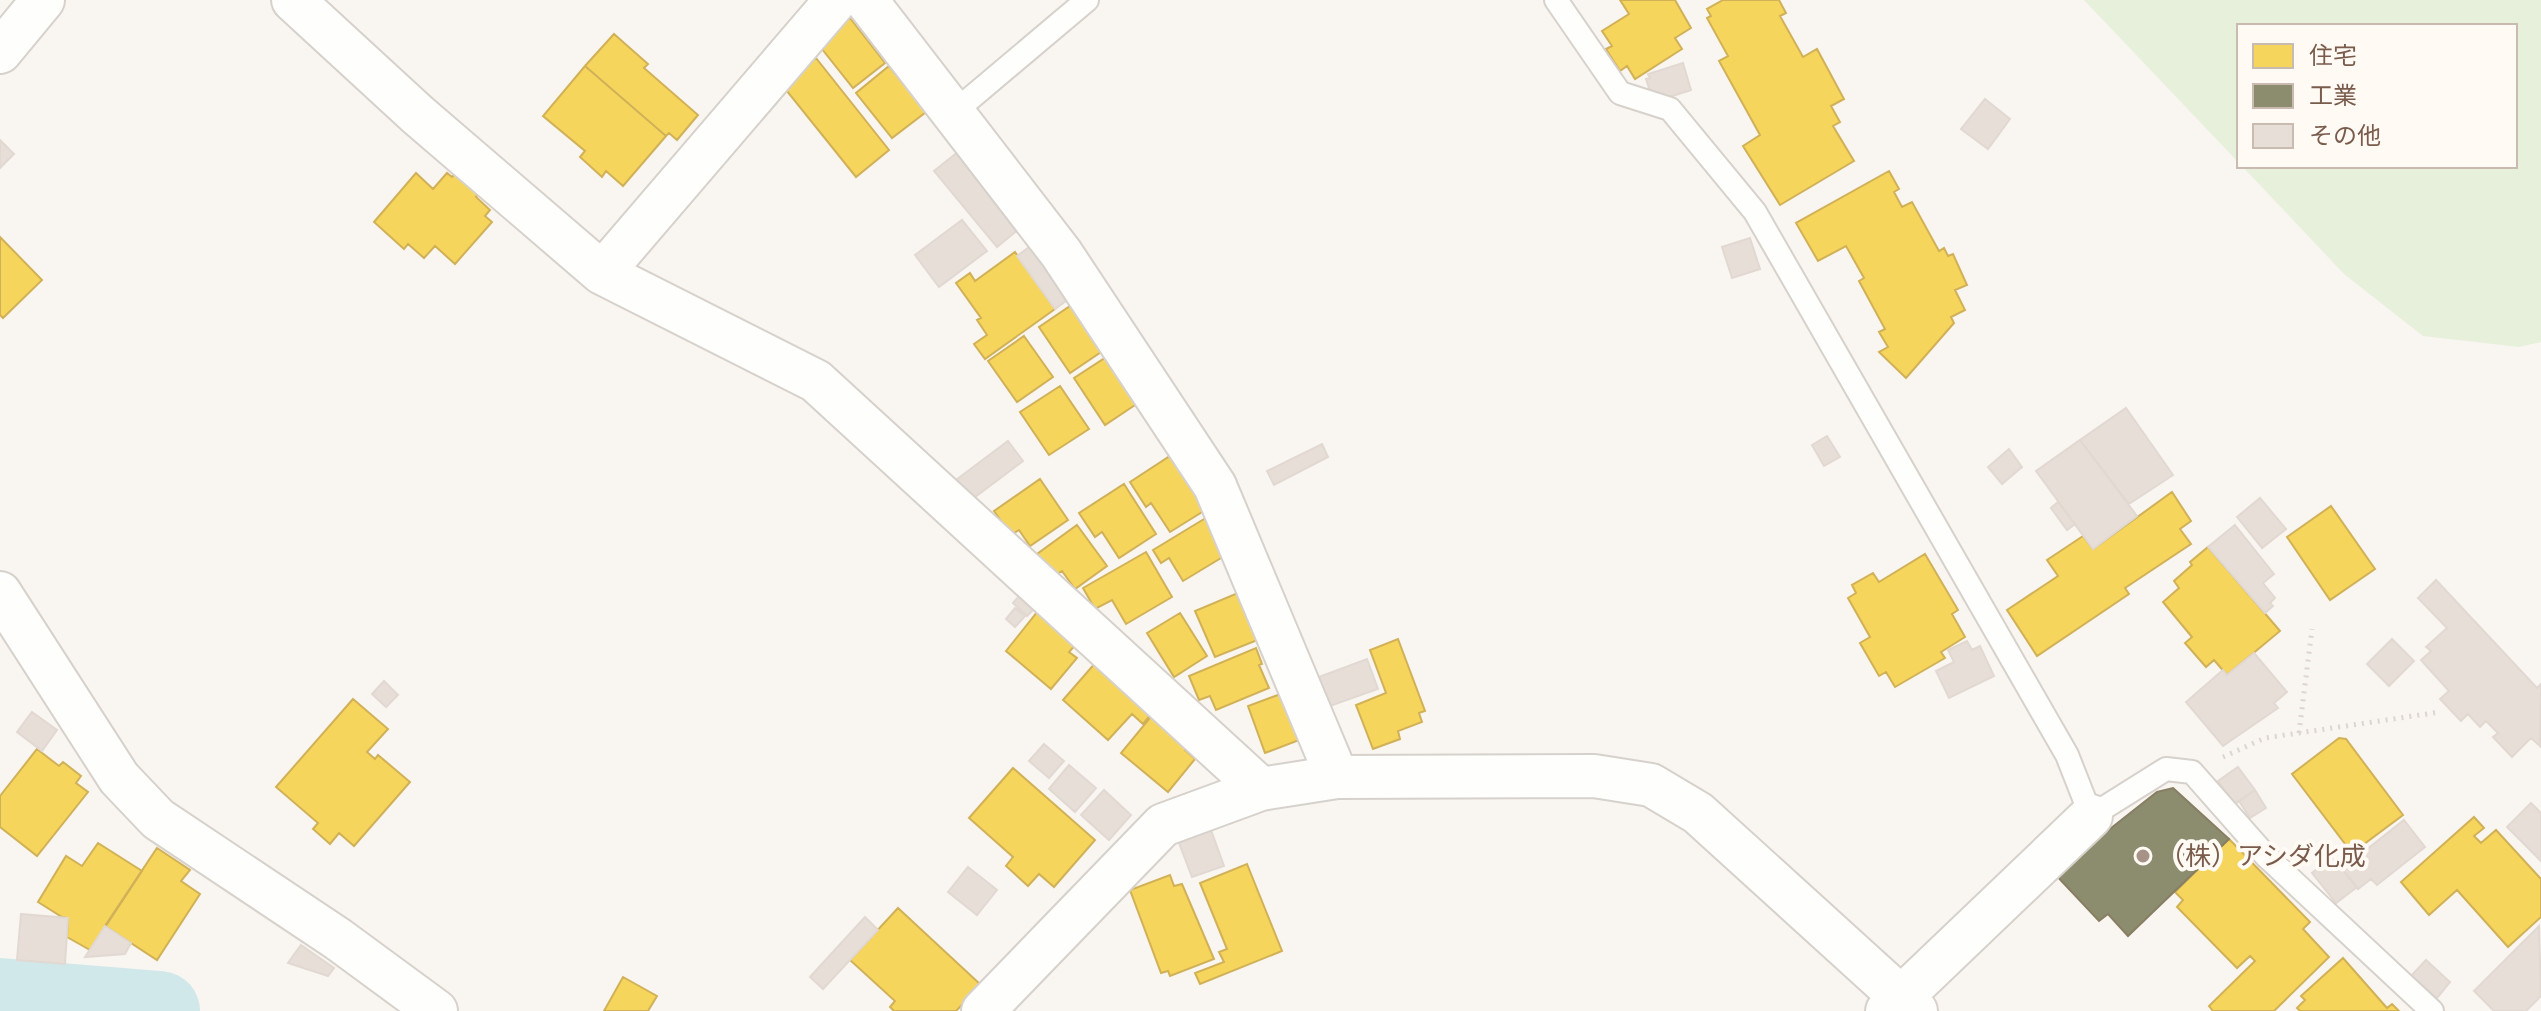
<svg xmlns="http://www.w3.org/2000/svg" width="2541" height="1011" viewBox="0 0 2541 1011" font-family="Helvetica,'Noto Sans JP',sans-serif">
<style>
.green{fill:#e7f0db}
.homes{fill:#f6d55c;stroke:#d1b158;stroke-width:2}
.industry{fill:#8c8c6e;stroke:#877e64;stroke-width:2}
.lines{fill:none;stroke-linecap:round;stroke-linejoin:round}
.river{stroke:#d0e8ea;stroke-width:80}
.building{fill:#e6ded7;stroke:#e2d8d2;stroke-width:2}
.lane-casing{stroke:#d7d1cb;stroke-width:26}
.street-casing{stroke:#d7d1cb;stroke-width:46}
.path{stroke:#dcd5d0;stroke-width:5;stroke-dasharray:2 6;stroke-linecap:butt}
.lane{stroke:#fefefd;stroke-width:22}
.street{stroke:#fefefd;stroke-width:42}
.poi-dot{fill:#a69286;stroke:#fffaf3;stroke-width:3}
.labels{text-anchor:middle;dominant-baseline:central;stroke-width:8;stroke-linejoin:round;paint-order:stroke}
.poi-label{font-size:26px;fill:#7a5c4d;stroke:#fffaf3;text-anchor:start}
</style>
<rect width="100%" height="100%" fill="#f9f5f0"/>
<path class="green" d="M2084,0H2541V342L2519,347L2423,336L2344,274L2242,166H2515V26H2239V163Z"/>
<path class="homes" d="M1620,0H1675L1691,28L1675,38L1682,49L1635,79L1627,66L1620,71L1606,49L1612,46L1602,31L1629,14Z
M1723,0H1779L1786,13L1780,16L1803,57L1817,49L1844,99L1831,106L1840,122L1833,126L1854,161L1780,205L1743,146L1760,135L1719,61L1728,56L1707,18L1711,16L1707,9Z
M850,18L885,63L853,88L818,44Z
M614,34L648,64L644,68L698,115L677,140L669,133L666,136L585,66Z
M816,58L889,150L856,177L782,85Z
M585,66L666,136L623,186L606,171L602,177L580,157L585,151L543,116Z
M889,66L926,112L892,138L856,93Z
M1889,171L1899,189L1894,192L1902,207L1912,202L1939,251L1944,248L1948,256L1953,254L1967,285L1955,290L1965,310L1951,317L1954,323L1906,378L1879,352L1888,347L1879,332L1885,329L1859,281L1864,278L1846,246L1818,261L1796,223Z
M416,173L433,189L447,173L452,177L456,173L479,193L476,197L490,210L485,216L492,222L455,264L435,246L424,258L408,244L404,249L374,222Z
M0,237L42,280L3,318L0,315Z
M1015,252L1055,309L985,359L974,344L987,335L977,320L981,318L956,283L970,273L975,281Z
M1076,302L1107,348L1070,373L1039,327Z
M1024,336L1053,377L1017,402L988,361Z
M1111,354L1141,401L1105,425L1074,378Z
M1060,386L1089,429L1049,455L1020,412Z
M1173,454L1207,509L1170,532L1151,503L1146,507L1130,482Z
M1040,479L1068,520L1030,546L1019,530L1011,535L994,511Z
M1124,484L1156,534L1119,558L1102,532L1095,537L1079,513Z
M2172,492L2191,521L2180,529L2191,544L2125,588L2129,594L2037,656L2007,610L2058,576L2047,560L2083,536L2093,549Z
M2331,506L2375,569L2330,600L2287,537Z
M1209,516L1231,552L1183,581L1169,558L1161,563L1153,550Z
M1077,525L1107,566L1075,589L1062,571L1054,576L1037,554Z
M2208,547L2280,631L2227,675L2214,660L2206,667L2185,643L2192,637L2163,602L2179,588L2174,581L2192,565L2190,562Z
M1146,552L1172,597L1126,624L1112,600L1095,609L1083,588Z
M1925,554L1958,610L1952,614L1965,637L1941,652L1945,658L1895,687L1886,672L1879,676L1860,643L1870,637L1848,598L1856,593L1852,585L1873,573L1879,582Z
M1245,590L1265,637L1215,657L1195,611Z
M1038,611L1077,643L1069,652L1077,658L1051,689L1006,651Z
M1180,613L1207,656L1174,677L1147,633Z
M1398,639L1425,711L1419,713L1422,722L1398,731L1400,739L1373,749L1356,705L1386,693L1370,650Z
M1256,648L1262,664L1259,665L1269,688L1216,710L1210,696L1199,700L1189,676Z
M1096,662L1161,702L1143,724L1132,714L1108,740L1063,700Z
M1286,692L1302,739L1265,753L1248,706Z
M353,699L388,729L367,752L375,759L378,755L410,782L354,846L339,833L330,844L313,829L318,823L276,787Z
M1154,713L1191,744L1185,750L1195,759L1168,792L1121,753Z
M2339,738L2346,739L2403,815L2352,853L2292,774Z
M37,749L59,766L63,762L81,776L76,783L88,792L37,856L0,827V796Z
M1013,768L1095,840L1054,887L1039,874L1028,886L1006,866L1013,857L969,818Z
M2474,817L2484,828L2474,836L2481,843L2496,830L2541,879V917L2508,947L2457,890L2429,915L2401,882Z
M2229,839L2310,922L2303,929L2329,957L2274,1011H2213L2209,1006L2255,961L2250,956L2237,968L2177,907L2183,900L2175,892Z
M98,843L142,871L90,950L67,937L68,918L62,917L38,902L66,856L82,866Z
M157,848L190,870L181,881L200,894L157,960L105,926Z
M1247,864L1282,951L1200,984L1195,973L1224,962L1219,952L1227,949L1200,883Z
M1170,875L1174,886L1182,884L1214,959L1170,976L1168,971L1161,973L1130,890Z
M898,908L981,985L956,1011H894L890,1007L895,1001L850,960Z
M2343,958L2387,1008L2392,1004L2399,1011H2300L2297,1008L2305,1000L2301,996Z
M623,977L657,996L648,1011H604Z"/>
<path class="industry" d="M2173,788L2229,839L2128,936L2108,914L2099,921L2054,873L2157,792Z"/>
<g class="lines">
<path class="river" d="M0,998L160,1011"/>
</g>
<path class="building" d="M1683,63L1691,90L1660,100L1658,92L1651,94L1646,79L1650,78L1648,74Z
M1985,99L2010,119L1988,149L1961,129Z
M0,140L14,154L0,168Z
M958,152L1020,228L997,247L934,171Z
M962,220L987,251L939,287L915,255Z
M1750,238L1760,269L1732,278L1722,247Z
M1036,242L1074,295L1055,309L1017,256Z
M2126,408L2173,475L2129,504L2080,440Z
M1827,436L1840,457L1824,466L1812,445Z
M2080,440L2137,516L2093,549L2036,471Z
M1008,441L1023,461L971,500L956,480Z
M1322,444L1328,457L1274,485L1267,471Z
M2009,449L2022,467L2002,484L1988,467Z
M2260,498L2286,529L2262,548L2237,517Z
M2058,502L2075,524L2067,530L2051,508Z
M2235,525L2274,574L2263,583L2275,598L2270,603L2273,606L2265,613L2208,547Z
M2436,580L2537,688L2541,684L2540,746L2531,738L2512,757L2493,737L2498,733L2486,721L2480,727L2468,714L2461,721L2440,699L2449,691L2421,660L2431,651L2426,647L2447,628L2418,598Z
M1028,586L1043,599L1027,616L1013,603Z
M1015,608L1025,616L1015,627L1006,619Z
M2392,639L2414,661L2389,686L2367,664Z
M1967,641L1972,650L1980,646L1994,676L1949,698L1936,671L1954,662L1948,650Z
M2254,653L2287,692L2274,703L2278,708L2223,746L2186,702L2223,670L2227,675Z
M1367,659L1378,689L1327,707L1316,678Z
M384,681L398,695L386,707L372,694Z
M32,712L57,730L42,751L17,732Z
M1044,744L1064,761L1049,778L1029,761Z
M1069,765L1096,788L1075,812L1049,789Z
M2238,767L2255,790L2235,804L2218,781Z
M1104,790L1131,815L1109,840L1081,815Z
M2255,790L2266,808L2250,818L2239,801Z
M2531,803L2541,813V861L2507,827Z
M2404,820L2425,847L2377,885L2371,879L2358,889L2342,869Z
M1211,830L1224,866L1192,877L1179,843Z
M2332,857L2357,887L2336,903L2312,873Z
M968,867L997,890L977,915L948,892Z
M21,914L68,918L65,964L17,960Z
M865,917L878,930L823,989L810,977Z
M105,926L131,943L125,954L85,957Z
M2539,926L2541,996L2526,1011H2494L2474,991Z
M301,945L334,968L328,976L288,963Z
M2426,960L2450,982L2437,998L2411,976Z"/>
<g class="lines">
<defs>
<path id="lane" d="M1556,0L1620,93L1670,109L1755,212L2067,755L2091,816L2166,769L2192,772L2266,856L2432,1011
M953,113L1087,0"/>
<path id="street" d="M293,0L418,115L602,273L836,0
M866,0L1061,253L1215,486L1337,777
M0,52L43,0
M602,273L816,381L1261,789
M0,593L119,778L158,819L338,939L436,1011
M983,1011L1163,825L1261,789L1337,777L1594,776L1651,785L1698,813L1916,1011
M1887,1011L2091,816"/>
</defs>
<use href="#lane" class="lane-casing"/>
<use href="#street" class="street-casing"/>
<path class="path" d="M2299,733L2312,629
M2223,757L2265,738L2440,712"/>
<use href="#lane" class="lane"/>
<use href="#street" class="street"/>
</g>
<circle class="poi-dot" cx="2143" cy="856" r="8"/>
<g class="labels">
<g class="poi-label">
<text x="2159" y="856">（株）アシダ化成</text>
</g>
</g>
<rect x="2237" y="24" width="280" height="144" fill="#fffaf3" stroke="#cabbb1" stroke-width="2"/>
<rect x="2253" y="44" width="40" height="24" fill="#f6d55c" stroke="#cabbb1" stroke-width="2"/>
<text x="2309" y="64" font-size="24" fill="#7a5c4d">住宅</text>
<rect x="2253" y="84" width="40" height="24" fill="#8c8c6e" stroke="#cabbb1" stroke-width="2"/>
<text x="2309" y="104" font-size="24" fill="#7a5c4d">工業</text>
<rect x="2253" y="124" width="40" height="24" fill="#e6ded7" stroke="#cabbb1" stroke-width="2"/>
<text x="2309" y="144" font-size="24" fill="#7a5c4d">その他</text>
</svg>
